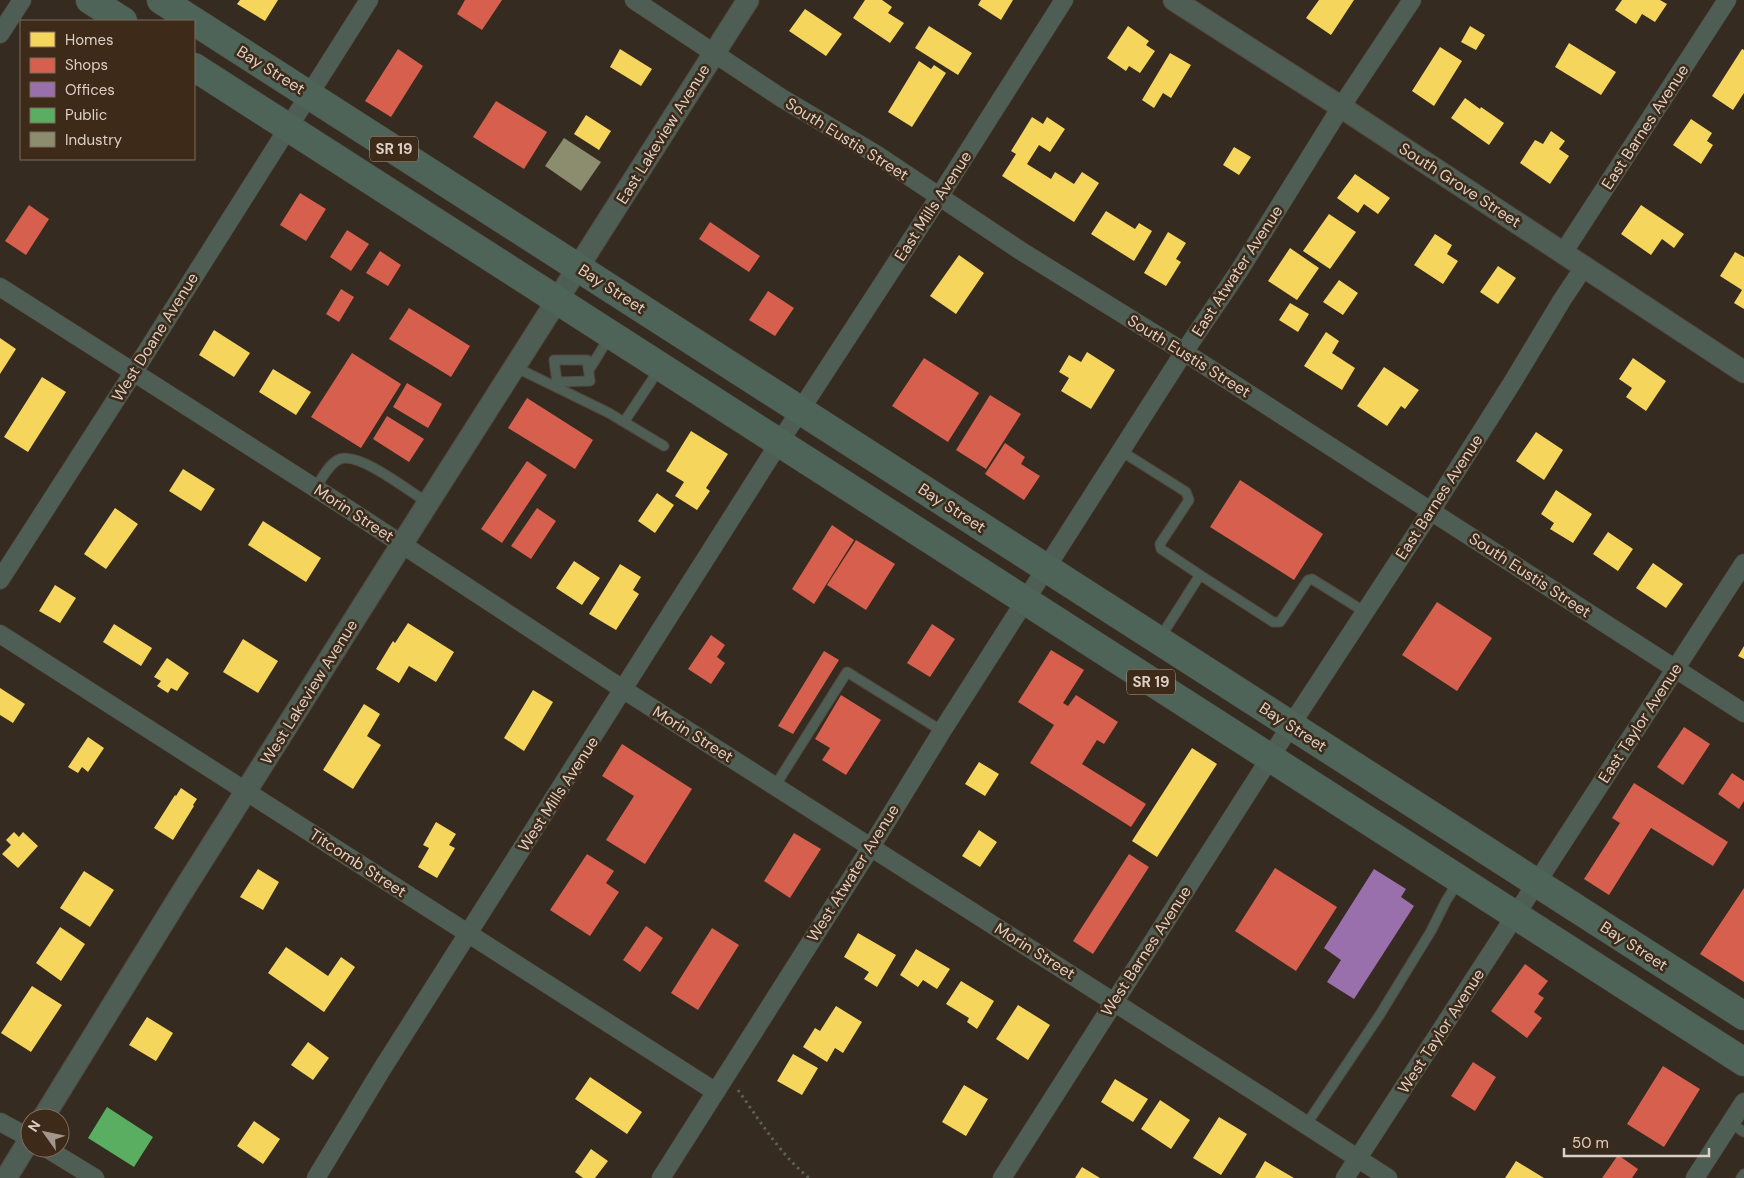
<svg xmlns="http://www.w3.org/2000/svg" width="1744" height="1178" viewBox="0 0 1744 1178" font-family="'DM Sans',sans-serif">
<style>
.homes{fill:#f6d55c}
.shops{fill:#d6604d}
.offices{fill:#9970ab}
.public{fill:#5aae61}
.industry{fill:#8c8c6e}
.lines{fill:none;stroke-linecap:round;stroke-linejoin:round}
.service-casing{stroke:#524940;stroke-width:11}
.minor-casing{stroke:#524940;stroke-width:19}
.tertiary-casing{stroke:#524940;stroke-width:23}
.primary-casing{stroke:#524940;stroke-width:29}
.path{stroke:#5b6159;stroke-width:3;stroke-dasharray:2.5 4;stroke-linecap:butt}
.service{stroke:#4e5e54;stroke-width:9}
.minor{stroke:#4e5e54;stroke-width:18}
.tertiary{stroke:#4e5e54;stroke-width:21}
.primary{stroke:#4e6459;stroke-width:28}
.labels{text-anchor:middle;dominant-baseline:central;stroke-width:5;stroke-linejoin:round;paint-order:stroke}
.shield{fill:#3e2a19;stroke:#ad9e91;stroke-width:1}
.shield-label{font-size:15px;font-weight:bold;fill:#dccfc5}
.street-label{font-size:16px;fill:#dccfc5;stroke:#3e2a19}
</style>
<rect width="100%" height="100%" fill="#362b21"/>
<path class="homes" d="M240,0H278L265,21L237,4Z
M865,0H882L892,7L888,13L904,23L890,43L853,18Z
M981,0H1013L1001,20L978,5Z
M1319,0H1354L1331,35L1306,18Z
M1622,0H1660L1667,4L1655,22L1642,14L1636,24L1615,10Z
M805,9L842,34L826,56L789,31Z
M929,26L972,53L958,75L915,48Z
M1128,26L1149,41L1146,45L1155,51L1140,73L1129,66L1126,71L1107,58Z
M1470,26L1485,35L1476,50L1461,42Z
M1569,43L1616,72L1601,95L1555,67Z
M1440,47L1462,61L1434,106L1412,91Z
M620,49L652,69L641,86L610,67Z
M1742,49L1744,50V93L1733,110L1712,96Z
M1170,53L1191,65L1171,98L1163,93L1154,108L1142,100Z
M919,61L931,69L934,65L946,73L912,127L888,112Z
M1465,98L1480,109L1481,107L1504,123L1489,145L1451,118Z
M586,115L611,131L599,150L574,134Z
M1032,117L1043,124L1047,117L1065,129L1050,152L1039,145L1027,164L1051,179L1055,172L1074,184L1082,172L1099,183L1074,222L1002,176L1016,154L1011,151Z
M1691,119L1712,133L1707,141L1713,145L1701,164L1673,145Z
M1551,131L1565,141L1559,149L1569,156L1550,184L1520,163L1535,140L1543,144Z
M1234,147L1251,157L1239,175L1223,165Z
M1355,174L1390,198L1378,214L1364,204L1358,213L1337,198Z
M1641,205L1684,234L1674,248L1662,239L1651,255L1621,234Z
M1106,211L1135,229L1139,223L1152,231L1134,261L1091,234Z
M1329,214L1356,232L1330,269L1303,251Z
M1168,232L1186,243L1176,259L1181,262L1166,286L1144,273Z
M1435,234L1452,245L1447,254L1458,261L1443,284L1414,265Z
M1290,248L1319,268L1297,300L1268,281Z
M1735,252L1744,257V309L1734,303L1742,290L1720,276Z
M959,255L984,273L956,314L930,296Z
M1498,266L1516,278L1498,304L1480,292Z
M1339,280L1358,293L1343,315L1323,302Z
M1290,303L1309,314L1298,332L1279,320Z
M214,330L250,353L234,377L199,355Z
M1326,332L1339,341L1332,353L1355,368L1342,390L1304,366Z
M0,338L16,349L0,374Z
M1087,352L1115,370L1091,409L1061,391L1069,378L1059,372L1069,355L1081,362Z
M1633,358L1666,381L1646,411L1626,397L1632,388L1619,379Z
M1384,367L1419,390L1405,409L1401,406L1387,426L1357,406Z
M273,369L311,392L296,415L259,392Z
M42,377L66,392L28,452L4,437Z
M691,431L728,454L706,488L710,491L697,510L675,496L684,482L666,471Z
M1536,432L1563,450L1544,480L1516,461Z
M183,469L215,489L201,511L169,491Z
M1556,490L1592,514L1573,543L1550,529L1554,523L1541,514Z
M657,493L674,505L655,533L638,521Z
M115,508L138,524L106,569L84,554Z
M263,521L321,558L306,582L248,545Z
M1608,532L1633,549L1618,571L1593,554Z
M574,561L600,578L582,605L556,588Z
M1653,563L1683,584L1666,608L1636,588Z
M620,564L641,577L633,590L639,594L616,630L589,614Z
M55,585L76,598L60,623L39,611Z
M408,623L454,652L436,682L409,666L399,683L376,669L393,641L395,643Z
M114,624L152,648L141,666L103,642Z
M243,639L278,661L258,693L223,672Z
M1744,646V659L1738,656Z
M167,658L189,673L177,691L171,688L168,693L157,686L161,681L154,677Z
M0,688L25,704L13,723L0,715Z
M533,690L553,702L524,751L504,738Z
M364,704L380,714L367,736L381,745L353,789L323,770Z
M88,737L104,748L88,772L82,767L78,773L68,767Z
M1192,748L1217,764L1157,857L1132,841Z
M979,762L999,774L985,796L965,784Z
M181,788L197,799L193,805L194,806L173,840L154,828L175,795L176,796Z
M436,822L456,834L449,845L455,848L437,878L418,867L429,848L423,845Z
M979,830L997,842L980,867L962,856Z
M14,832L19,837L23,832L38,846L18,868L2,854L11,845L6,840Z
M258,869L279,882L263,910L240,897Z
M84,871L114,890L90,927L60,908Z
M60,927L85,944L61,981L36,963Z
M858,933L896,955L877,987L864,979L869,972L844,957Z
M286,947L328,976L341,957L355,967L324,1012L268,973Z
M916,949L950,969L937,989L923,980L918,987L900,975Z
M961,981L994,1001L977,1029L967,1022L969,1018L946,1004Z
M32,986L62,1005L31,1052L1,1033Z
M1018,1005L1050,1025L1028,1060L996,1039Z
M836,1006L862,1022L843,1053L835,1048L827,1062L803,1047L815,1028L820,1031Z
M147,1017L173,1033L156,1061L129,1045Z
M308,1042L329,1058L313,1080L291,1065Z
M793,1054L818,1068L802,1095L777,1081Z
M590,1077L642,1112L627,1134L575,1099Z
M1115,1079L1148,1099L1133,1122L1101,1102Z
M964,1085L988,1099L966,1136L942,1122Z
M1160,1100L1190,1120L1171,1149L1141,1129Z
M1219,1117L1247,1134L1221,1175L1193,1158Z
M254,1121L280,1139L263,1164L237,1146Z
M591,1149L608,1161L595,1178H583L575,1172Z
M1265,1161L1294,1178H1255Z
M1516,1161L1544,1178H1505Z
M1082,1167L1100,1178H1075Z"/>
<path class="shops" d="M465,0H502L482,30L457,14Z
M398,49L423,66L391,117L365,101Z
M496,101L547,132L524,169L473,137Z
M300,193L326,209L306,241L280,225Z
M29,205L49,219L26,255L5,241Z
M710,222L760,256L749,272L699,239Z
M347,230L369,244L351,271L330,257Z
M380,251L401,265L388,286L366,273Z
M341,289L354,297L339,322L326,314Z
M768,291L794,308L775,336L749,320Z
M409,308L470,346L451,377L389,339Z
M352,353L401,384L361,448L311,417Z
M924,358L979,393L948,442L892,406Z
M407,383L442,404L428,428L393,407Z
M990,395L1021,414L986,469L956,450Z
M527,398L593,440L575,469L508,428Z
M387,416L424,439L409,462L373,439Z
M1005,443L1025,457L1021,464L1040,476L1024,500L985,474Z
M527,461L547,475L502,543L481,529Z
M1240,480L1323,534L1294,580L1210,527Z
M537,508L556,521L531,559L511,546Z
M832,525L854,540L814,604L792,589Z
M856,540L895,564L866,610L827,585Z
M1437,602L1492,638L1457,691L1402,655Z
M932,624L955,639L930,677L907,663Z
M711,635L725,645L717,657L725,663L711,684L688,669Z
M1051,650L1084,670L1063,703L1068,706L1076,695L1118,722L1104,744L1097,740L1082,764L1146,804L1131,827L1030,763L1054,725L1018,702Z
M824,651L839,660L793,734L778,726Z
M841,695L881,720L846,775L822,760L830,748L815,739Z
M1684,727L1710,744L1683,785L1657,767Z
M622,744L692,789L645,864L606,840L634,796L602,776Z
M1732,773L1744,781V801L1739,809L1718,794Z
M1634,783L1728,842L1713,866L1651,828L1609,895L1584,879L1620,823L1612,818Z
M794,833L821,849L790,898L764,881Z
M587,854L614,871L606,883L619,892L590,936L550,910Z
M1129,854L1149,867L1093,954L1073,941Z
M1275,868L1337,907L1296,971L1235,931Z
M1744,888V982L1700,954Z
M646,926L663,938L640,972L623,960Z
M712,928L739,945L698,1010L671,993Z
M1525,964L1548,981L1538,994L1544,998L1534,1012L1542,1018L1527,1038L1491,1011Z
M1473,1062L1496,1077L1475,1111L1451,1096Z
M1663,1066L1700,1089L1664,1147L1627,1124Z
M1618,1155L1638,1169L1632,1178H1602Z"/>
<path class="offices" d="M1374,869L1406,889L1401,897L1414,906L1354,999L1327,982L1341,960L1324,948Z"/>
<path class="public" d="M107,1107L153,1137L134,1167L88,1138Z"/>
<path class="industry" d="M564,138L601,162L581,191L545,166Z"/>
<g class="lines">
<defs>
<path id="service" d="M554,360H587L590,381L557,382Z
M515,367L609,413L664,446
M589,370L610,336
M624,422L660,368
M1121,451L1186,492L1189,500L1160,544L1161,549L1200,575L1160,638
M315,488C322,479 329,463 340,459C360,452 410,492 428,503
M1200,575L1273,622H1280L1308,580L1312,579L1365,612
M775,786L847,672L942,731
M1730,1123L1744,1132
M1306,1125L1379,1016L1431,931L1446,901L1458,882
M1741,1178L1744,1174"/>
<path id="minor" d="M634,0L780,97L877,155L1021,251L1184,352L1744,713
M0,34L22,0
M1563,253L1727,0
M0,287L345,507L624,690L1266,1099L1388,1178
M0,580L133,373L369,0
M0,634L716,1092
M0,1122L30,1138
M46,1148L95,1178
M316,1178L382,1069L779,443L939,197L1064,0
M661,1178L871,847L942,731L1184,352L1239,271L1341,107L1412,0
M1002,1178L1291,725L1431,511L1512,383L1562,300L1584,267
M1345,1178L1744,563
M1695,1178L1744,1102"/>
<path id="tertiary" d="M1174,0L1341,107L1744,372
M43,1118L181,894L402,544L748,0
M6,1178L30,1139"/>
<path id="primary" d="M90,0L123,21
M161,0L1744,1016
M194,67L1744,1062"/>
</defs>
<use href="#service" class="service-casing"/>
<use href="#minor" class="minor-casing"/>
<use href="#tertiary" class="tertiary-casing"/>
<use href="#primary" class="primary-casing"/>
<path class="path" d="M738,1090C760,1121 780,1154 809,1178"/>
<use href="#service" class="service"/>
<use href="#minor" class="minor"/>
<use href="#tertiary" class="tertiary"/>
<use href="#primary" class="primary"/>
</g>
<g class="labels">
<g class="shield">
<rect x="370" y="136.5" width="48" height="25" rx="4"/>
<rect x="1127" y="669.5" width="48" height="25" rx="4"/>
</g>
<g class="shield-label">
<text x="394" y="149">SR 19</text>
<text x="1151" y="682">SR 19</text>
</g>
<g class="street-label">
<text transform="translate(271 70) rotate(32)">Bay Street</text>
<text transform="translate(1645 127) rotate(-57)">East Barnes Avenue</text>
<text transform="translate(663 134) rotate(-58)">East Lakeview Avenue</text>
<text transform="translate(847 139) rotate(32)">South Eustis Street</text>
<text transform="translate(1460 185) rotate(33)">South Grove Street</text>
<text transform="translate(933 206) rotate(-57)">East Mills Avenue</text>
<text transform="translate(1237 271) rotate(-57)">East Atwater Avenue</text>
<text transform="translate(612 289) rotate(33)">Bay Street</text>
<text transform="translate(155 337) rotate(-58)">West Doane Avenue</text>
<text transform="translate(1189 356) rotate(32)">South Eustis Street</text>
<text transform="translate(1439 497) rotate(-57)">East Barnes Avenue</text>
<text transform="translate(952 508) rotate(33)">Bay Street</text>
<text transform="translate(354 513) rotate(33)">Morin Street</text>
<text transform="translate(1530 575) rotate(33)">South Eustis Street</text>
<text transform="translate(309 692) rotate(-58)">West Lakeview Avenue</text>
<text transform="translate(1640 723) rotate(-57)">East Taylor Avenue</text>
<text transform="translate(1293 727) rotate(33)">Bay Street</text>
<text transform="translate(693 734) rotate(32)">Morin Street</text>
<text transform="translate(558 794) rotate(-57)">West Mills Avenue</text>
<text transform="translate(358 863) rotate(33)">Titcomb Street</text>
<text transform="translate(853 873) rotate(-58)">West Atwater Avenue</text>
<text transform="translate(1634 946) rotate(33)">Bay Street</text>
<text transform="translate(1035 951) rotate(32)">Morin Street</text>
<text transform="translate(1146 951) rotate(-57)">West Barnes Avenue</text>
<text transform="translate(1441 1031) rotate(-57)">West Taylor Avenue</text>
</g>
</g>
<rect x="20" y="20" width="175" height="140" fill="#3e2a19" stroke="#7d6c5e"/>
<rect x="30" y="32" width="25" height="15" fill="#f6d55c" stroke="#7d6c5e"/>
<text x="65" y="45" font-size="15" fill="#dccfc5">Homes</text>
<rect x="30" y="58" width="25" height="15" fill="#d6604d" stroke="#7d6c5e"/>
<text x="65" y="70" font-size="15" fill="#dccfc5">Shops</text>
<rect x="30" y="82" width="25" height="15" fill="#9970ab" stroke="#7d6c5e"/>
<text x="65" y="95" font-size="15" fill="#dccfc5">Offices</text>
<rect x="30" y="108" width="25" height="15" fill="#5aae61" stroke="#7d6c5e"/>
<text x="65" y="120" font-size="15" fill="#dccfc5">Public</text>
<rect x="30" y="132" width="25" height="15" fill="#8c8c6e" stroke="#7d6c5e"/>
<text x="65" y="145" font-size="15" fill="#dccfc5">Industry</text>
<g transform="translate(45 1133) rotate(303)"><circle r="24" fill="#3e2a19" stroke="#7d6c5e"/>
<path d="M0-4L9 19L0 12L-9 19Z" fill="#a2968c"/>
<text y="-8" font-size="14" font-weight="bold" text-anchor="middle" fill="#dccfc5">N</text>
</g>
<path d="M1564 1148v8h145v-8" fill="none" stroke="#dccfc5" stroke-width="2.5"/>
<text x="1572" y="1148" font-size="15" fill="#dccfc5" stroke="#3e2a19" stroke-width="4" paint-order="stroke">50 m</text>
</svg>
